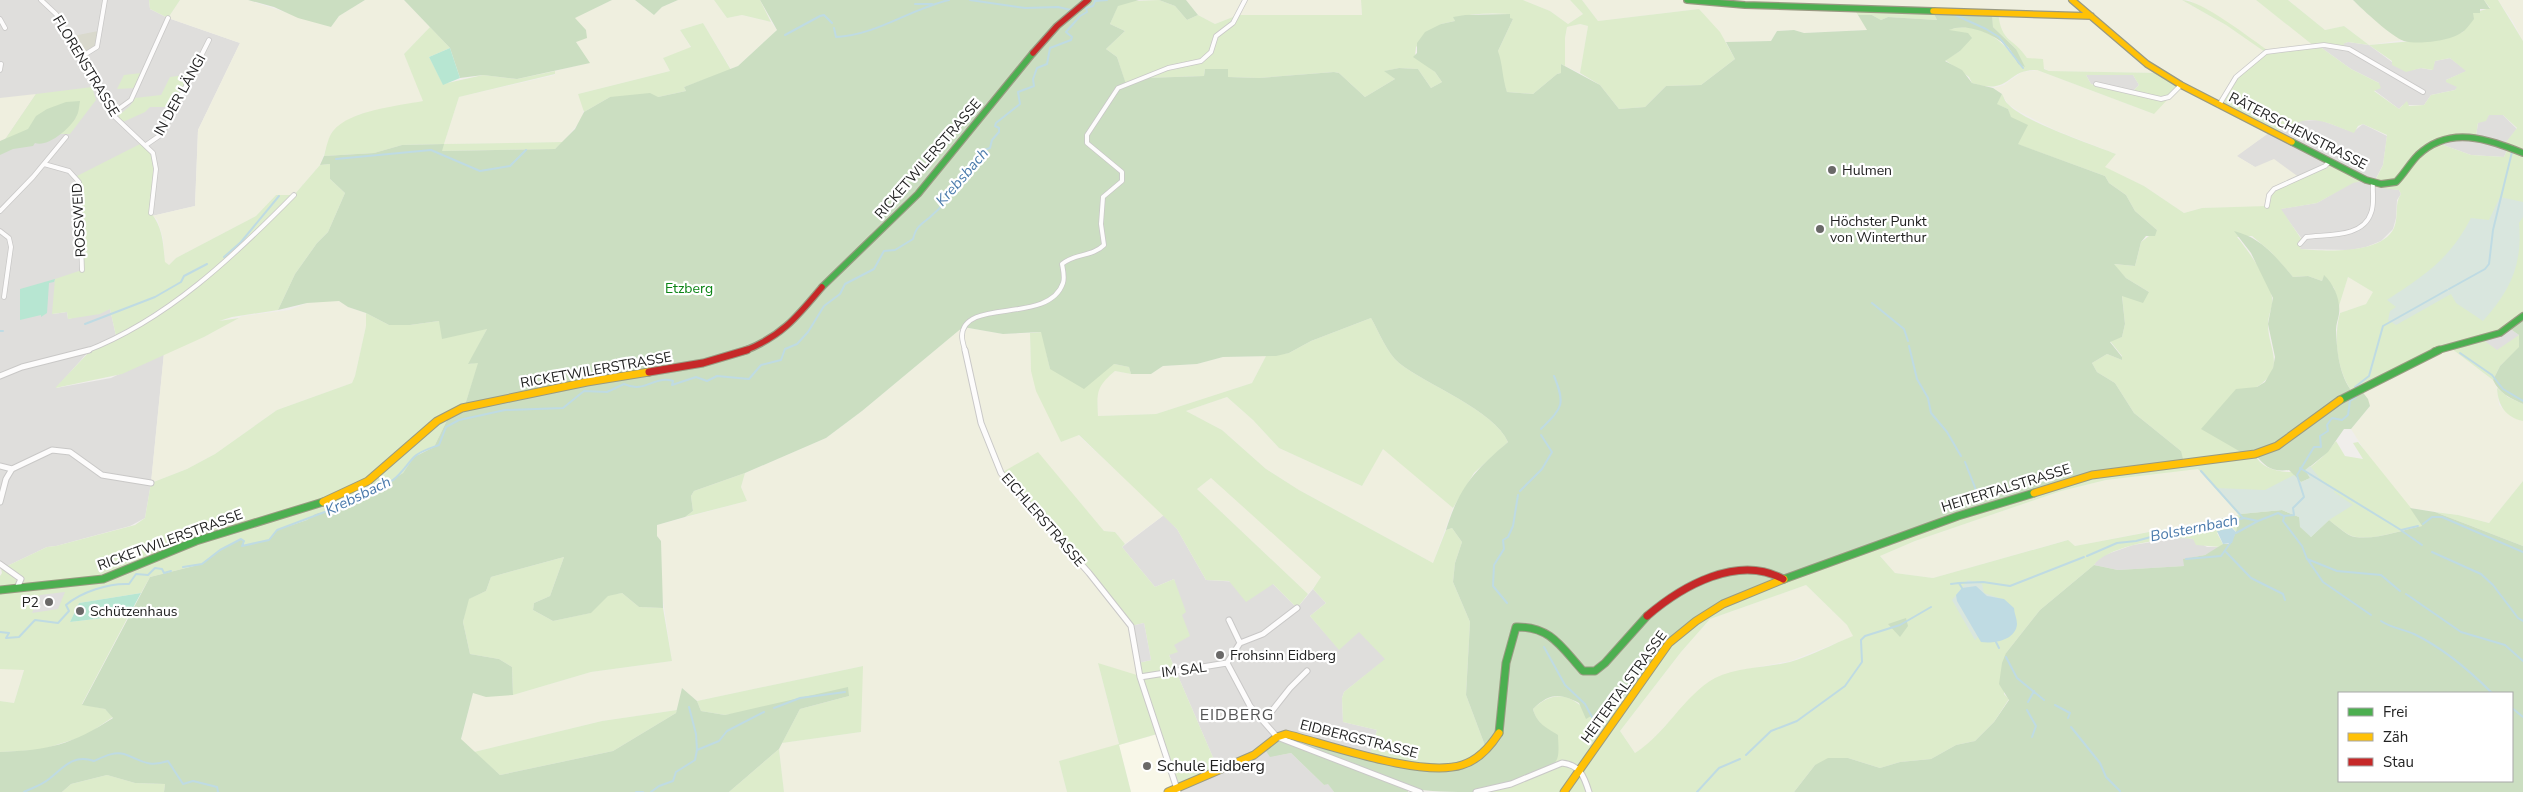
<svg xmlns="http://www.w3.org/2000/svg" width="2523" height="792" viewBox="0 0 2523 792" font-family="'Nunito Sans',sans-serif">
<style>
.residential{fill:#dfdedc}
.education{fill:#f8f7e8}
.construction{fill:#d9d9cd}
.farmland{fill:#efefdf}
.grass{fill:#ddeccb;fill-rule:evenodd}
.forest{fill:#cbdec1;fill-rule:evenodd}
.wetland{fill:#d9e6de}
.pitch{fill:#b7e6d2}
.parking{fill:#e0dfde}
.water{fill:#bfdbe3}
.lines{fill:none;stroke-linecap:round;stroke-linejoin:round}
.stream{stroke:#bfdbe3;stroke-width:2}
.street-far1-casing{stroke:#c9c8c7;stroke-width:5.5}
.street-casing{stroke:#c9c8c7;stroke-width:7}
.fast-far1-casing{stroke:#999a82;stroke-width:8}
.fast-casing{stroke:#999a82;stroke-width:9}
.slow-far1-casing{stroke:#999a82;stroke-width:8}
.slow-casing{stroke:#999a82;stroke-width:9}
.jam-far1-casing{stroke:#999a82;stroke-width:8}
.jam-casing{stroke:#999a82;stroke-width:9}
.street-far1{stroke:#fdfcfc;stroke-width:4}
.street{stroke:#fdfcfc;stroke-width:5}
.fast-far1{stroke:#4caf50;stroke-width:5.5}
.fast{stroke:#4caf50;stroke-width:7}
.slow-far1{stroke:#ffc107;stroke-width:5.5}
.slow{stroke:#ffc107;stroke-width:7}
.jam-far1{stroke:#c62828;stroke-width:5.5}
.jam{stroke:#c62828;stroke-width:7}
.poi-dot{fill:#6a6968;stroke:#fff;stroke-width:2}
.labels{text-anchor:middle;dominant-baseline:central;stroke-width:4.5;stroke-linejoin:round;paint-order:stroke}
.street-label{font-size:14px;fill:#222;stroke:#fff}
.poi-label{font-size:14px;fill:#222;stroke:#fff;text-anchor:start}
.park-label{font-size:14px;fill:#0c8416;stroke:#fff}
.water-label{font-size:15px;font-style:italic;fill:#4a7aab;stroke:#fff}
.quarter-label{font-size:16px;letter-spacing:1px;fill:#555;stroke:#fff}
.near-poi-label{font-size:16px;fill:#222;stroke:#fff;text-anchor:start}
</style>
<rect width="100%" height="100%" fill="#f0eeeb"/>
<path class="residential" d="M0,0H149L150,9L168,18L240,43L198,130L195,206L152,216L79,182L82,270L56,281L53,314L67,312L68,319L110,309L116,336L90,350L56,388L111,378L164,353L151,483L145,518L130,526L56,546L47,547L5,567L0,564Z
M2348,42L2369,45L2392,62L2411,70L2421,68L2432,70L2435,61L2450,58L2467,71L2446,80L2458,87L2455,90L2431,95L2424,105H2403L2399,109L2374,90L2379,83L2351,69L2319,46L2348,48L2342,44Z
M2086,75H2133L2139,85L2132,92L2091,84Z
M2489,115H2503L2517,129L2503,146L2508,148L2504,157L2471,155L2435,142L2476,136L2478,123Z
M2320,120L2353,132L2363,124L2387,136L2383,165L2372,186L2399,190L2401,194L2397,200L2396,218L2393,229L2381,241L2366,247L2350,250L2300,249L2302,239L2280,209L2317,203L2353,182L2362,181L2300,178L2255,167L2236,156L2270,132L2273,134L2295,121Z
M1164,515L1177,529L1206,580L1273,584L1297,608L1313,589L1326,603L1310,616L1339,649L1359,631L1386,659L1344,692L1342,698L1343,722L1377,730L1370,754L1330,744L1270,757L1291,753L1324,785L1328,783L1334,792H1178L1177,788L1218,769L1169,655L1182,614L1174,579L1155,587L1122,547Z
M2183,537L2193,539L2207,547H2221L2205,555L2184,559V566L2118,570L2094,565L2099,557L2133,545Z"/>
<path class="education" d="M1158,734L1177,788L1168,792H1131L1119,745Z"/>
<path class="construction" d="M98,31L95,47L86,52H82L73,36Z"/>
<path class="farmland" d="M180,0H248L331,27L339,16L365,0H404L430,27L404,54L424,101L360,114L347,121L332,132L320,165L294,195H276L256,216L176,258L169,265L165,263L163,238L157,219L152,216L195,206L198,130L240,43L168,18Z
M612,0H635L654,15L662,7L678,0H714L727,18L742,15L762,20L771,22L777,30L738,66L731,69L703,23L680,30L691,48L663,58L670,71L578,94L584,107L582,119L563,142L444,144L459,97L555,75V71L589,63L576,42L574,18Z
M1186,0H1361L1362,15H1238L1215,24L1198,15Z
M1523,0H1570L1583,14L1568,24L1550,11Z
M1582,0H2182L2226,25L2266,52L2270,132L2237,156L2255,167L2274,159L2300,178L2264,207L2202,208L2184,213L2144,186L2104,167L2116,154L2055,130L2020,112L2008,104L2002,94L1993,88L2004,85L2022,72L2037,70L2154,114L2161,73L2049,71L2027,58L2000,30L1855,9L1868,30L1804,33L1794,30L1777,31L1771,41L1726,42L1699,9L1598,21Z
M2189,0H2256L2315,46L2269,52Z
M2288,0H2353L2369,15L2403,40L2369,45L2344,26L2325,30Z
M2498,0H2523V41L2513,22Z
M1580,24L1588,26L1580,73L1565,66V38L1567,27Z
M36,94L4,141H0V98Z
M2348,277L2374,292L2366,304L2340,313L2339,306Z
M324,301H339L348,307L366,313V326L355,376L352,383L277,410L215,454L187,469L151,483L164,353L204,337L242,316L289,310L307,303Z
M963,327L1003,334L1030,333L1031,371L1061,442L1078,435L1164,515L1125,544L1115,532L1104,531L1038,453L1131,626L1140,677L1098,663L1119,745L1059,761L1067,792H784L779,749L782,743L861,732L862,666L697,701L682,688L677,710L602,721L474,752L461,740L473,693L513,695L591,672L672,661L661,587V541L657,536V525L747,501L741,487L745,473L826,438L862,411Z
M2448,346L2493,380L2497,388L2499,405L2505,411L2523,421V481L2489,523L2458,515L2410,508L2370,459L2351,429L2370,406L2361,390Z
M1266,356L1252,383L1156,414L1098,416L1097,391L1102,382L1115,371L1131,374H1151L1163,366L1197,364L1223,357Z
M1227,397L1253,420L1279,448L1362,486L1383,448L1453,508L1433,563L1299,490L1266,469L1222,430L1186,411Z
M2198,468L2240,514L2075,546L2067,540L1933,578L1895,573L1880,556L1915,541L2061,491L2106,480Z
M1211,478L1322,577L1308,594L1197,489Z
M1806,585L1847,625L1854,636L1791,661L1736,671L1701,688L1648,744L1635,753L1620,731L1681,652L1710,619Z
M0,669H24L14,703L0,701Z"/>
<path class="grass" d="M149,0H180L168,18L150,9Z
M714,0H760L771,22L742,15L727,18Z
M1159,0L1175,6L1187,20L1198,15L1215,24L1238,15H1362L1361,0H1523L1550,11L1568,24L1583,14L1570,0H1582L1598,21L1699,9L1720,32L1735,59L1701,85L1666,86L1645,107L1619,109L1600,85L1580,73L1588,26L1580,24L1567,27L1565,38V66L1561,64V73L1557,74L1533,94L1507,92L1500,73L1498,51L1513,19H1510V14C1491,13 1472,13 1454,18L1455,21L1441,24L1416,47L1415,56L1435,72L1442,82L1431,88L1418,69L1399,68L1385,71L1395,79L1365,97L1339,73L1334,72L1259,78L1227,77L1205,69L1204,76L1145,78L1126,85L1117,57L1106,49L1125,31L1110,24L1118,5L1132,1Z
M2182,0C2202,0 2251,39 2270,52L2314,46L2256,0H2288L2325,30L2344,26L2369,45L2446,38L2463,32L2473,13L2490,8L2484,0H2498L2523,41V316L2519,335L2520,347L2500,366L2493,380L2448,346L2353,393C2337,372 2333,338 2340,313L2366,304L2373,292L2348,277L2339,306L2334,288L2324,276L2322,281L2308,276L2293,277L2271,252L2252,236L2237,237C2248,250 2269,280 2272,297C2274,305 2268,315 2268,324C2268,350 2287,367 2257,387C2257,402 2252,440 2255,453C2259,471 2290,475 2305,470C2314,467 2330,449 2336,441L2345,456L2363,459L2353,443L2358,442L2411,508L2422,526C2400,530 2378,540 2356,537C2347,536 2336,525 2329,520L2311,537L2299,517L2282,510L2240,514L2236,532L2233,528L2217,533L2223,544L2221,547L2196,545L2193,539C2172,535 2106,546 2094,565L2040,610L2006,653L2004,694L2009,699L1994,722L1975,741L1956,745L1931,759L1900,762L1880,768L1848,758L1815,765L1794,792H1476L1554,733C1543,727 1536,721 1533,709C1556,688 1572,695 1591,716L1605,715L1626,695L1630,698L1669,643L1716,606L1874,545L2181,451L2134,413L2115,383L2097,372L2092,363L2107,354L2122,360V356L2110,341L2122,337L2125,324L2122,295L2149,292L2126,278L2113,264L2135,266L2141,242L2157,230L2135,211L2126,195L2109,183L2105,176L2017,144L2008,109L1996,104L2002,94C2004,97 2005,102 2008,104C2024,122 2092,144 2116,154L2105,167L2144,186L2184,213L2202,208L2267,206L2271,191L2329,162L2366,180L2353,183L2317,203L2281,209L2302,240L2300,249C2325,251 2381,255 2394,228C2399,216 2394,204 2401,194L2399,190L2372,187L2383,165L2387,135L2363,124L2358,126L2354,133C2316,118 2310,113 2273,134L2219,105L2229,85L2265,52L2226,25ZM2348,42L2369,45L2392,61V65L2406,72L2421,68L2433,70L2435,61L2450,58L2466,71L2446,80V82L2457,87L2455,90L2431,95L2424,105L2409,106L2407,101L2399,109L2374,91L2381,88L2379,83L2351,69L2319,46L2349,49L2343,44ZM2489,115H2503L2517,128L2503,146L2508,148L2504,157L2471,155L2435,142L2476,136L2478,123L2486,121ZM2198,469L2239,515L2075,546L2068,540L1933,578L1895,573L1880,556L1915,541L2061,491L2106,480ZM1806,585L1847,625L1853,636C1833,644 1811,656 1790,662C1766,668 1738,667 1715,678C1683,696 1666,734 1635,753L1620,731L1681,652L1710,619Z
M1854,9L1933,12L1937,20L1888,17L1881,20L1872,15H1858Z
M1992,13H1998C2002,44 2012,36 2027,58L2043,59L2044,69L2049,71L2161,73L2181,85L2154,114L2037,70C2005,69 2012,96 1972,83L1969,77L1945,60L1960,51L1948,30C1977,20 2005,40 2018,64L2016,49L1993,27ZM2086,75H2133L2139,85L2132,92L2091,84Z
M703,23L731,70L684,87L686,91L658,97H610L584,112L578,94L670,71L663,58L691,47L680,30Z
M430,27L450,48L429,57L443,84L483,75L517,79L555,71V74L459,97L444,144L563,142L555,149L441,151L443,144L402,145L374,153L324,156C326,149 328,137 333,131C350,110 398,106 423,101L404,54Z
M141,73L135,88L117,89L124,75Z
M192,74L175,107H150L145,112L123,122L118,116L130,106L135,98L161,95L170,77Z
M92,87L96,100L70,134H59L76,118L36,117L29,129L4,141L36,94Z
M144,142C162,163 154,188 151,213C163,228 163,243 165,262L169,265L176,258L256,216L276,195H294L320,165L330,164V179L345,193L328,232L317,243L295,274L278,310L232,317L219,321L239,318L204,337L122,374L55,388L91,350L116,336L110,309L100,314L68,319L67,312L52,314L55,279L82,270L79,182L77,176Z
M366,313L389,325H410L439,321L487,329L469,364L479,362L465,405L451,412L434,447L420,453L403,473L382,486H373L366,493L338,507L315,514L307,520L289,525L269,540L242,546L244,541L240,539C234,541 206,559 202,564L150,577L141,593L79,603L70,622L129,615L82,704L105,709L113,717L85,736L40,750L0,752V701L14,703L24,670L0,669V576L2,573L0,564L5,567L47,547L56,546L135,525L145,518L151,483L187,469L215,454L277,410L352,383L355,376L366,326Z
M1371,318C1379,332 1387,353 1399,363C1427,385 1494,410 1508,442L1474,473L1453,508L1383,449L1362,486L1279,448L1253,420L1227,397L1186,411L1222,430L1266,469L1299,490L1433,563L1446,530L1452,528L1462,542L1455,563L1453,582L1470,622L1466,695L1487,751L1444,769L1370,754L1377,730L1343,722L1342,698L1344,692L1385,659L1359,632L1339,650L1310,616L1326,603L1313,589L1321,577L1211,478L1197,489L1308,594L1297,608L1273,584L1246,602L1229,581L1206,580L1177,529L1079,435L1061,442L1036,391L1031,371L1030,333L1042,332L1050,369L1114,364L1129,367L1131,374L1115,371C1096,387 1097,392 1098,416L1156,414L1252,383L1266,356L1289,353L1311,341Z
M2497,388L2508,397L2523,404V421C2505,417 2498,405 2497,388Z
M1038,452L1104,531L1115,532L1125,544L1122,547L1155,587L1174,579L1186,612L1182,615L1190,636L1174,645L1178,652L1169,655L1218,769L1177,788L1157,734L1119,745L1131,792H1067L1059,761L1119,744L1098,663L1140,676L1138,663L1151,660L1144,623L1131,626L1001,473Z
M745,473L741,487L747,501L685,517L693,511L691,496L694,491Z
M2523,481V546L2435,512L2458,515L2489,523Z
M564,557L550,596L534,603L533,610L553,621L590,613L608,595L622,593L639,607L663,608L672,661L591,672L513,695L512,667L499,659L470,654L463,622L468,599L486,591L491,577Z
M863,666L861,732L782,743L800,709L849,696L725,715L701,711L697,701Z
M677,710L676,713L613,751L500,775L474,752L602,721Z
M779,749L784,792H729Z
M107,775L135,783L165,784L164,792H62L71,784Z"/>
<path class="forest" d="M248,0H365L339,16L331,27L298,18L274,7Z
M404,0H612L575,18L586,30L587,38L576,42L590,63L517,79L483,75L460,78L450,48Z
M635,0H678L662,7L654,15Z
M760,0H1139L1118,6L1110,24L1125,31L1106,49L1117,57L1126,84L1145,78L1204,76L1205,69H1228V77L1259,78L1334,72L1339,73L1365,97L1395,79L1384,71L1399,68L1418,69L1431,88L1442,82L1435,72L1413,57L1417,53V43L1425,32L1441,24L1455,21L1453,17L1465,15L1510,14V18L1513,19L1498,51C1503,65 1502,77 1507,92L1533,94L1557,74L1561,73V64L1600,85L1619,109L1645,107L1666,86L1701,85L1735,59L1726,42L1771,41L1777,31L1794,30L1804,33L1867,30L1858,15H1872L1881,20L1888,17L1937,20L1933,12L1992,13L1993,27L2016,49L2025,67L2018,64C2015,59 2012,52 2008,47C1994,34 1967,22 1949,30L1968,33L1972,38L1960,51L1945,61L1962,70L1972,83L1993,88L2002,94L1997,104L2008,109L2011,117L2028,125L2018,144L2105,176L2109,183L2126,195L2135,211L2157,230L2155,236H2146L2141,242L2135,266L2114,264L2126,278L2149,292L2143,303L2122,296L2125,324L2122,337L2110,342L2122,357V360L2107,354L2092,363L2097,372L2115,383L2134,413L2181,451L2184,463L2127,469L2055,485L1716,606L1669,643L1630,699L1625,695L1605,715L1591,716L1586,719L1579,703C1559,693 1550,693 1533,709C1537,724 1546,727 1558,735C1558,742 1560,755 1556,761C1549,774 1489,791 1474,792C1454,792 1428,792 1409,788L1408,792H1334L1328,784L1324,785L1291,753L1270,757L1264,748L1286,734L1444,769L1487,751L1466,695L1470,622L1453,582L1455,563L1462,542L1452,528L1446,530C1459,488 1474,471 1508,442C1494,410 1427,385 1399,363C1387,353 1379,332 1371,318L1311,341L1289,353L1276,356L1223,357L1197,364L1163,366L1151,374H1131L1129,367L1114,364L1084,389L1050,369L1041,332L1003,334L963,327L862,411L826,438L745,473L694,491L691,496L693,511L685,517L657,525V536L661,541L663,608L639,607L622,593L608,596L591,613L553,621L533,610L534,603L550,596L564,557L491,577L486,591L469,599L463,622L470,654L499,659L512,667L513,695L486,697L473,693L461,739L500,775L613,751L676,713L682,688L697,701L701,711L725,715L848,687L849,696L800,709L779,749L729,792H164L165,784L135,783L107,775L71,784L62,792H0V752C49,750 71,745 113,718L105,709L82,705L150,577L202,564C206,559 234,541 241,539L244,541L243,546L269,540L277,530L307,520L315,514L338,507L366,493L373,486H382L403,473L414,457L434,447L451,412L465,405L478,363L468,364L487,329L442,339L439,321L410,325H389L366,313L348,307L339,301L307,303L278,310L295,274L317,243L328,232L345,193L330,179V164L320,165L324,156L374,153L402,145L444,144L442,151L555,149L575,129L584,112L610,97L650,93L658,97L686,91L684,87L738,66L777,30Z
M1159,0H1186L1198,15L1187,20L1175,6Z
M2353,0H2484L2490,9H2480V13H2473L2474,19C2471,23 2468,27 2464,31C2452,41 2419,45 2404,41C2392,37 2363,10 2353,0Z
M80,101C79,106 79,113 76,117C71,128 47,148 35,143L33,146L13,149L0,155V141L28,129L36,116L47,109L66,102Z
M2234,231C2262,238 2275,256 2293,277L2308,276L2322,281L2324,275C2334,284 2341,301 2339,314C2338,320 2336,324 2336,330C2337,352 2339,375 2353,393L2361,390L2368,399L2370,406L2351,429H2344L2328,452L2306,470L2310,478L2301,482L2289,470C2272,472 2265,467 2255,454L2246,455L2201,429L2236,389L2257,387L2265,382L2273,368L2275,357L2268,324L2273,298L2251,253Z
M2523,316V404C2510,398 2499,393 2493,380L2500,366L2519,347V335L2509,328Z
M2410,508L2435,512L2523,546V792H1794L1815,765L1828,758H1848L1880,768L1900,762L1931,759L1956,745L1975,741L1994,722L2009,700L1999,684L2002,663L2006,653L2040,610L2094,565L2118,570L2184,566L2183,559L2205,555L2223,544H2230L2236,532L2240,514L2282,510L2299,517L2311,537L2329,520C2336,525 2347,536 2355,537C2378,540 2401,530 2422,526ZM2339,693H2512V781H2339Z
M1906,618L1908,626L1900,637L1888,624Z"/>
<path class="wetland" d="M2500,197L2523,202V217L2519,223C2523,266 2509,292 2483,321L2456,303L2451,294L2396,325L2388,320L2390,311L2396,307L2387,300C2425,275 2449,260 2471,218L2489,220Z
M2310,466L2322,481L2335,489L2334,492L2353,505L2329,520L2311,537L2300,527L2299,517L2282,510L2240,514L2216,488L2265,490L2294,475L2301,482L2310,478L2305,470Z
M1968,580L1982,584L1984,593L1999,598L1977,630L1978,637L1975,640L1952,600Z"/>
<path class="pitch" d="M450,48L460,78L443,85L429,57Z
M55,279L54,282L49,283L47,313L41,317V315L20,320V289Z
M141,593L129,615L70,622L79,603Z"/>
<path class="parking" d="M2509,328L2519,335L2497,350L2482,339Z
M65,592L58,609L32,613L40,595Z
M1144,623L1151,660L1138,663L1131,626Z"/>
<path class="water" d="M2232,528L2236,532L2232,543L2223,544L2217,531Z
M1976,586L1987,596L2004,599L2014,608C2014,613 2017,618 2017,624C2016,640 1994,644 1981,642L1978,637L1957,601L1956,595L1962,588Z"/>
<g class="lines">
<path class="stream" d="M970,0L1025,8L1058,7L1071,10
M915,4H932
M1953,14L1986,29L1999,37L2023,68
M834,28L836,37C877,35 910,9 949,0
M785,35L820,16L824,15L832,23
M336,159L431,150L480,171L510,166L526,150
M224,257L241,242L279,196
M2449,289L2485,269L2489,264L2493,230L2512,152
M1872,303L1904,329L1908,341
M85,324L155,297L181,282L184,276L207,264
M0,331H3
M1909,346L1917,379L1928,398L1931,413L1947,432L1961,456
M2460,353L2492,375L2503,389L2523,401
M2355,387L2369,376L2383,326L2447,290
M1541,429C1562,408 1566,405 1554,376
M1965,462L1978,495
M2300,468L2401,530L2418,526
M2201,471L2243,518
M1520,491L1542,469L1552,452L1541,435
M2284,517L2283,521L2302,546L2307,559L2337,571L2381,575L2400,591
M2423,524L2432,517H2442L2523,552
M2402,531L2422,545
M2236,533L2258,521
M2226,552L2251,578L2283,594L2285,600
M2432,552L2481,574L2493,585L2518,618L2523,621
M2087,556L2117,543L2136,541L2173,531L2182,533L2244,518L2258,521L2278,513L2284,516L2294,515L2293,508L2304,497L2297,475L2314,447H2321L2320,436L2328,431L2327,425L2332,418L2342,420L2348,415L2350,401L2356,397
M2186,559L2221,556L2231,542
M2308,560L2323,582L2371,615
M183,567L202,564L220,550L241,539L244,541L242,546L269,540L277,530L338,507L366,493L373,486C395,486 401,471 414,457C420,451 431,448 439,445L446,427L459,420L505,410L563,408L584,391L607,392L624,384C646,394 653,375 673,381L672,385L696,377L707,381L717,376L749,379L761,365L781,360L785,349L797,344L808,332L824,306L840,294L845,284L874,269L884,251L895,250L913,239C916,227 920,225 929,218C940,209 956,191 959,177L974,168L981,151L990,148L992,140L999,132V128L995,126L996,123L1020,104L1018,92L1034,86L1033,79L1037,68L1047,64L1050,48L1071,40L1072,37L1066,32L1080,16L1087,12L1086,8L1093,6L1095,1L1107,0
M1959,583L1983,582L2010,586L2084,557
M1951,584L1959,583L1962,588
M2406,594L2461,632L2505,645L2523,661
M1507,603L1493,586L1494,565L1504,549L1503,540L1508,537L1513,526L1518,495
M2381,621C2391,628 2403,629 2414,634C2443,648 2469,670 2492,693
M0,632L9,633L6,638L19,637L35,620L58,623L69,611L66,605C81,592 109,583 129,584L136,574L148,575L155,568L162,569L164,573L171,571
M1996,642L1999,648
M1544,647L1565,685L1585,704L1592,717
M2006,657L2017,678L2044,700
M2028,702L2034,691
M2055,705L2070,713L2068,718
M689,707L696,734L697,750
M774,708L800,698L845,692
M2512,708L2523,717
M2027,710L2036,726L2032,737
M2071,727L2100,763L2106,777L2120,791
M1746,755L1771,731L1797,721L1845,686L1862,662L1861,640L1865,636L1900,625L1931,607
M24,792C32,788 42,785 49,779C64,767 73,754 94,761C103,757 114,751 124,754C142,760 147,768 168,761L183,784L193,781L217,787L218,792
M636,792H643
M651,792L659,786L673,781L676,772L695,760L697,750L719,741L727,731L764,712
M1697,792L1719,768L1740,759"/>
<defs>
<path id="street-far1" d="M41,0L56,14L115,117L153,153L156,169L151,213
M0,19L5,28
M81,57L97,47L105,0
M0,70L1,64
M2096,84L2161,99L2169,97L2181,85
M2219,105L2236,77L2266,52L2324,45L2349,49L2423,92
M113,113L131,100L168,18
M146,145L162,134L209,40
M44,164L69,171L79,182L82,270
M2267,206L2269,195L2274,189L2325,166L2329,162
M0,211L33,177L66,137
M0,231L9,238L11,247L4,297
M2300,244L2306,237C2327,234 2363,238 2371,213C2375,203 2372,192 2373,182
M86,351C167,320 234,256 294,195
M965,351C964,346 962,341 962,336C963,297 1049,325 1063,283C1065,277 1063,270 1062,264C1075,253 1092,257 1104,245L1101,224L1103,197L1122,181V172L1087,143V135L1118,88L1168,68L1201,61L1211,52L1216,36L1233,23L1245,0"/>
<path id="street" d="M965,350L981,423L1001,473L1089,573L1131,626L1140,677L1178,792
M0,376L22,367L89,350
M0,466L12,469
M0,502L6,479L12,469L52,450L70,452L102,475L151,483
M0,564L21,579L17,588
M1240,643L1263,634L1297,608
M1227,663L1250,706L1277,737L1420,792
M1227,663L1240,643L1229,620
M1140,677L1227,663
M1264,721L1290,688L1307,671
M1476,792L1511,784L1562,763C1580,765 1584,776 1589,792"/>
<path id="fast-far1" d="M1687,0L1745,5L1933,11
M2292,142L2366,180L2381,184L2396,182C2404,174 2410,163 2418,155C2450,125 2487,139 2523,153
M822,287L918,194L1033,53
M2435,351L2500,333L2523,316"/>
<path id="fast" d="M2340,400L2439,350
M1784,579L1958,516L2034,493
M0,590L103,579L196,541L323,502
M1499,733L1506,663L1516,627C1551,626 1562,648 1583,671H1595L1605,663L1647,616"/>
<path id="slow-far1" d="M2072,0L2147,64L2181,85L2292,142
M1933,11L2091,16"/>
<path id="slow" d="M2034,493L2092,475L2255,454L2277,446L2340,400
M323,502L368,481L437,421L462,408L587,382L649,372
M1168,792L1254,755L1277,737L1286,734C1330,745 1422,778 1462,765C1479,760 1490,747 1499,733
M1564,792L1669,643L1696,621L1723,604L1784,579"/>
<path id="jam-far1" d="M1033,53L1057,26L1088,0
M744,351C782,336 797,317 822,287"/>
<path id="jam" d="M649,372L703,363L747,350
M1647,616C1682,586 1738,554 1783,579"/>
</defs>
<use href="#street-far1" class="street-far1-casing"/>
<use href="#street" class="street-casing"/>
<use href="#fast-far1" class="fast-far1-casing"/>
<use href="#fast" class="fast-casing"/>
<use href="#slow-far1" class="slow-far1-casing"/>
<use href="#slow" class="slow-casing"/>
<use href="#jam-far1" class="jam-far1-casing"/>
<use href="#jam" class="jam-casing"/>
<use href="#street-far1" class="street-far1"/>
<use href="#street" class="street"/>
<use href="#fast-far1" class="fast-far1"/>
<use href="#fast" class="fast"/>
<use href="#slow-far1" class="slow-far1"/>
<use href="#slow" class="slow"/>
<use href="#jam-far1" class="jam-far1"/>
<use href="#jam" class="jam"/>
</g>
<g class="poi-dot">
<circle cx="1832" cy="170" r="5"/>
<circle cx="1820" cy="229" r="5"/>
<circle cx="49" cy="602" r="5"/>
<circle cx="80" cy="611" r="5"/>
<circle cx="1220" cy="655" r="5"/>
<circle cx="1147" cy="766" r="5"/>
</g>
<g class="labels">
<g class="street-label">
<text transform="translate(86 66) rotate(59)">FLORENSTRASSE</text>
<text transform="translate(180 95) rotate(-61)">IN DER LÄNGI</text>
<text transform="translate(2298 131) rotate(27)">RÄTERSCHENSTRASSE</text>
<text transform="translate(928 159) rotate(-49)">RICKETWILERSTRASSE</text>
<text transform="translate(79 220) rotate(-93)">ROSSWEID</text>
<text transform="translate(596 370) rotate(-10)">RICKETWILERSTRASSE</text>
<text transform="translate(2006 488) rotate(-17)">HEITERTALSTRASSE</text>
<text transform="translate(1043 520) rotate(49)">EICHLERSTRASSE</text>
<text transform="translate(170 540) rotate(-20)">RICKETWILERSTRASSE</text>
<text transform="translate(1184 670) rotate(-7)">IM SAL</text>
<text transform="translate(1624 687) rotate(-54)">HEITERTALSTRASSE</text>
<text transform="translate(1359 739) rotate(14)">EIDBERGSTRASSE</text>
</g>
<g class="poi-label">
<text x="1842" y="170">Hulmen</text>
<text x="1830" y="221">Höchster Punkt<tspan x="1830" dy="16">von Winterthur</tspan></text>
<text x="39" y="602" text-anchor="end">P2</text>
<text x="90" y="611">Schützenhaus</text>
<text x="1230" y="655">Frohsinn Eidberg</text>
</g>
<g class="park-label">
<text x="689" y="288">Etzberg</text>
</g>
<g class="water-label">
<text transform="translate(962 177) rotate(-49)">Krebsbach</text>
<text transform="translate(358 496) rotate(-26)">Krebsbach</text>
<text transform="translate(2194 528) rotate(-11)">Bolsternbach</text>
</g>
<g class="quarter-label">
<text x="1237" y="715">EIDBERG</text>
</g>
<g class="near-poi-label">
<text x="1157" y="766">Schule Eidberg</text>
</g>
</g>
<rect x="2338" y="692" width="175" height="90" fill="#ffffff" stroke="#a7a7a7"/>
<rect x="2348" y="708" width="25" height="8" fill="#4caf50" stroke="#a7a7a7"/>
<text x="2383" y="717" font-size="15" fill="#222222">Frei</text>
<rect x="2348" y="733" width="25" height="8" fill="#ffc107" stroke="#a7a7a7"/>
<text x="2383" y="742" font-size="15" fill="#222222">Zäh</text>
<rect x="2348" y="758" width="25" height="8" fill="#c62828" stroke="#a7a7a7"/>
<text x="2383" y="767" font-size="15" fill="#222222">Stau</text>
</svg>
